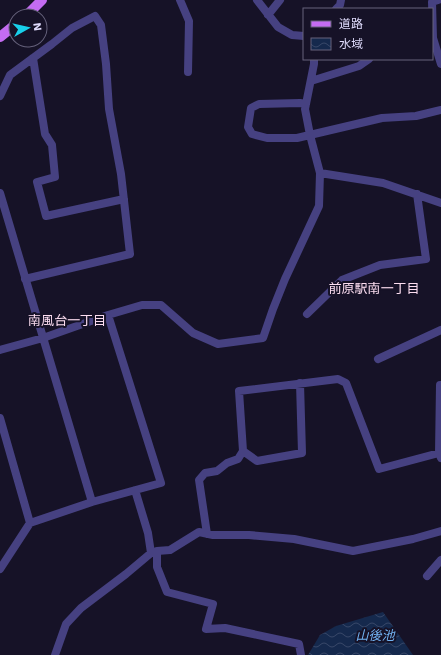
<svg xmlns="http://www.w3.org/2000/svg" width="441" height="655" viewBox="0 0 441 655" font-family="'Work Sans','Noto Sans JP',sans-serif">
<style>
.water{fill:url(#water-waves)}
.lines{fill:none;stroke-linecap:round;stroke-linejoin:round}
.minor{stroke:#464181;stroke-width:8}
.primary{stroke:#c46cf2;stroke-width:10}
.labels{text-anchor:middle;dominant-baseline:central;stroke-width:4;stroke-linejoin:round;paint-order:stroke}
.neighbourhood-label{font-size:13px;fill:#fcddf0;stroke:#161227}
.water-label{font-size:13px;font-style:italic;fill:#72b3f2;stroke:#161227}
</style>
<defs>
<pattern id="water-waves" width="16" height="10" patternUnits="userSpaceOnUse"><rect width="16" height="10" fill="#15294d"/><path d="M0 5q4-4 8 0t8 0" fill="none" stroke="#374768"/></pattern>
</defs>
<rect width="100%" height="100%" fill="#161227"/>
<path class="water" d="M383,612L413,655H308L320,635L336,626Z"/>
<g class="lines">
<path class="minor" d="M180,0L189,21L188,72
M257,0L278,27L292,35L304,36
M438,0L432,2L433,38L441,64
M336,9L340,5L341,0
M268,15L280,0
M33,58L45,134L52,145L55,177L37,182L46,216L124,199
M311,81L359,66L369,59
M0,96L10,75L52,44L72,28L95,16L101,25L106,64L109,109L121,174L130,254L25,279
M306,104L300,103L259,104L251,108L248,127L252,134L267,138H297L382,118L416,116L441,110
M320,173L383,183L441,203
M0,193L92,502L30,523L0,569
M307,314L342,280L380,265L426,259L417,194
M0,350L43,338L108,315
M378,359L441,330
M0,418L30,523
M243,451L257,461L302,453L300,383
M439,453L440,385
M135,490L148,533L151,553
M92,502L161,483L108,315L142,305H161L193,333L218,344L263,338L273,309L285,279L319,206L320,173L310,135L305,109L314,64V59
M207,534L199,480L205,473L217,471L227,463L238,459L243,451L239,391L338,379L346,383L379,469L439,453L441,458
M157,551V567L167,592L213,604L206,629L225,628L299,644L301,655
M427,576L441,560
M55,655L66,624L81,608L126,574L151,553L157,551L170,550L199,532L213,535H249L294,539L353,551L413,539L441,531"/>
<path class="primary" d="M26,16L42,0
M0,37L16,24"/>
</g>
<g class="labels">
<g class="neighbourhood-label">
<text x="374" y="288">前原駅南一丁目</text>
<text x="67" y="320">南風台一丁目</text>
</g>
<g class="water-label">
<text x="375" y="635">山後池</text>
</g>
</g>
<rect x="303" y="8" width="130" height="52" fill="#161227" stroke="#66627c"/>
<rect x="311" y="21" width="20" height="6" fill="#c46cf2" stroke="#66627c"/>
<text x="339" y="28" font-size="12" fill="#dfdbfc">道路</text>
<rect x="311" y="38" width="20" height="12" fill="url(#water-waves)" stroke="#66627c"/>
<text x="339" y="48" font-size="12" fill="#dfdbfc">水域</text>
<g transform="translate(28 28) rotate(82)"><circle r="19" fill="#161227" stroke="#66627c"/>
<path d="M0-3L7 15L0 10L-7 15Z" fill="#18cfea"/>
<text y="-6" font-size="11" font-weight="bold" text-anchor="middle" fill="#dfdbfc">N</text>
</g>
</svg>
